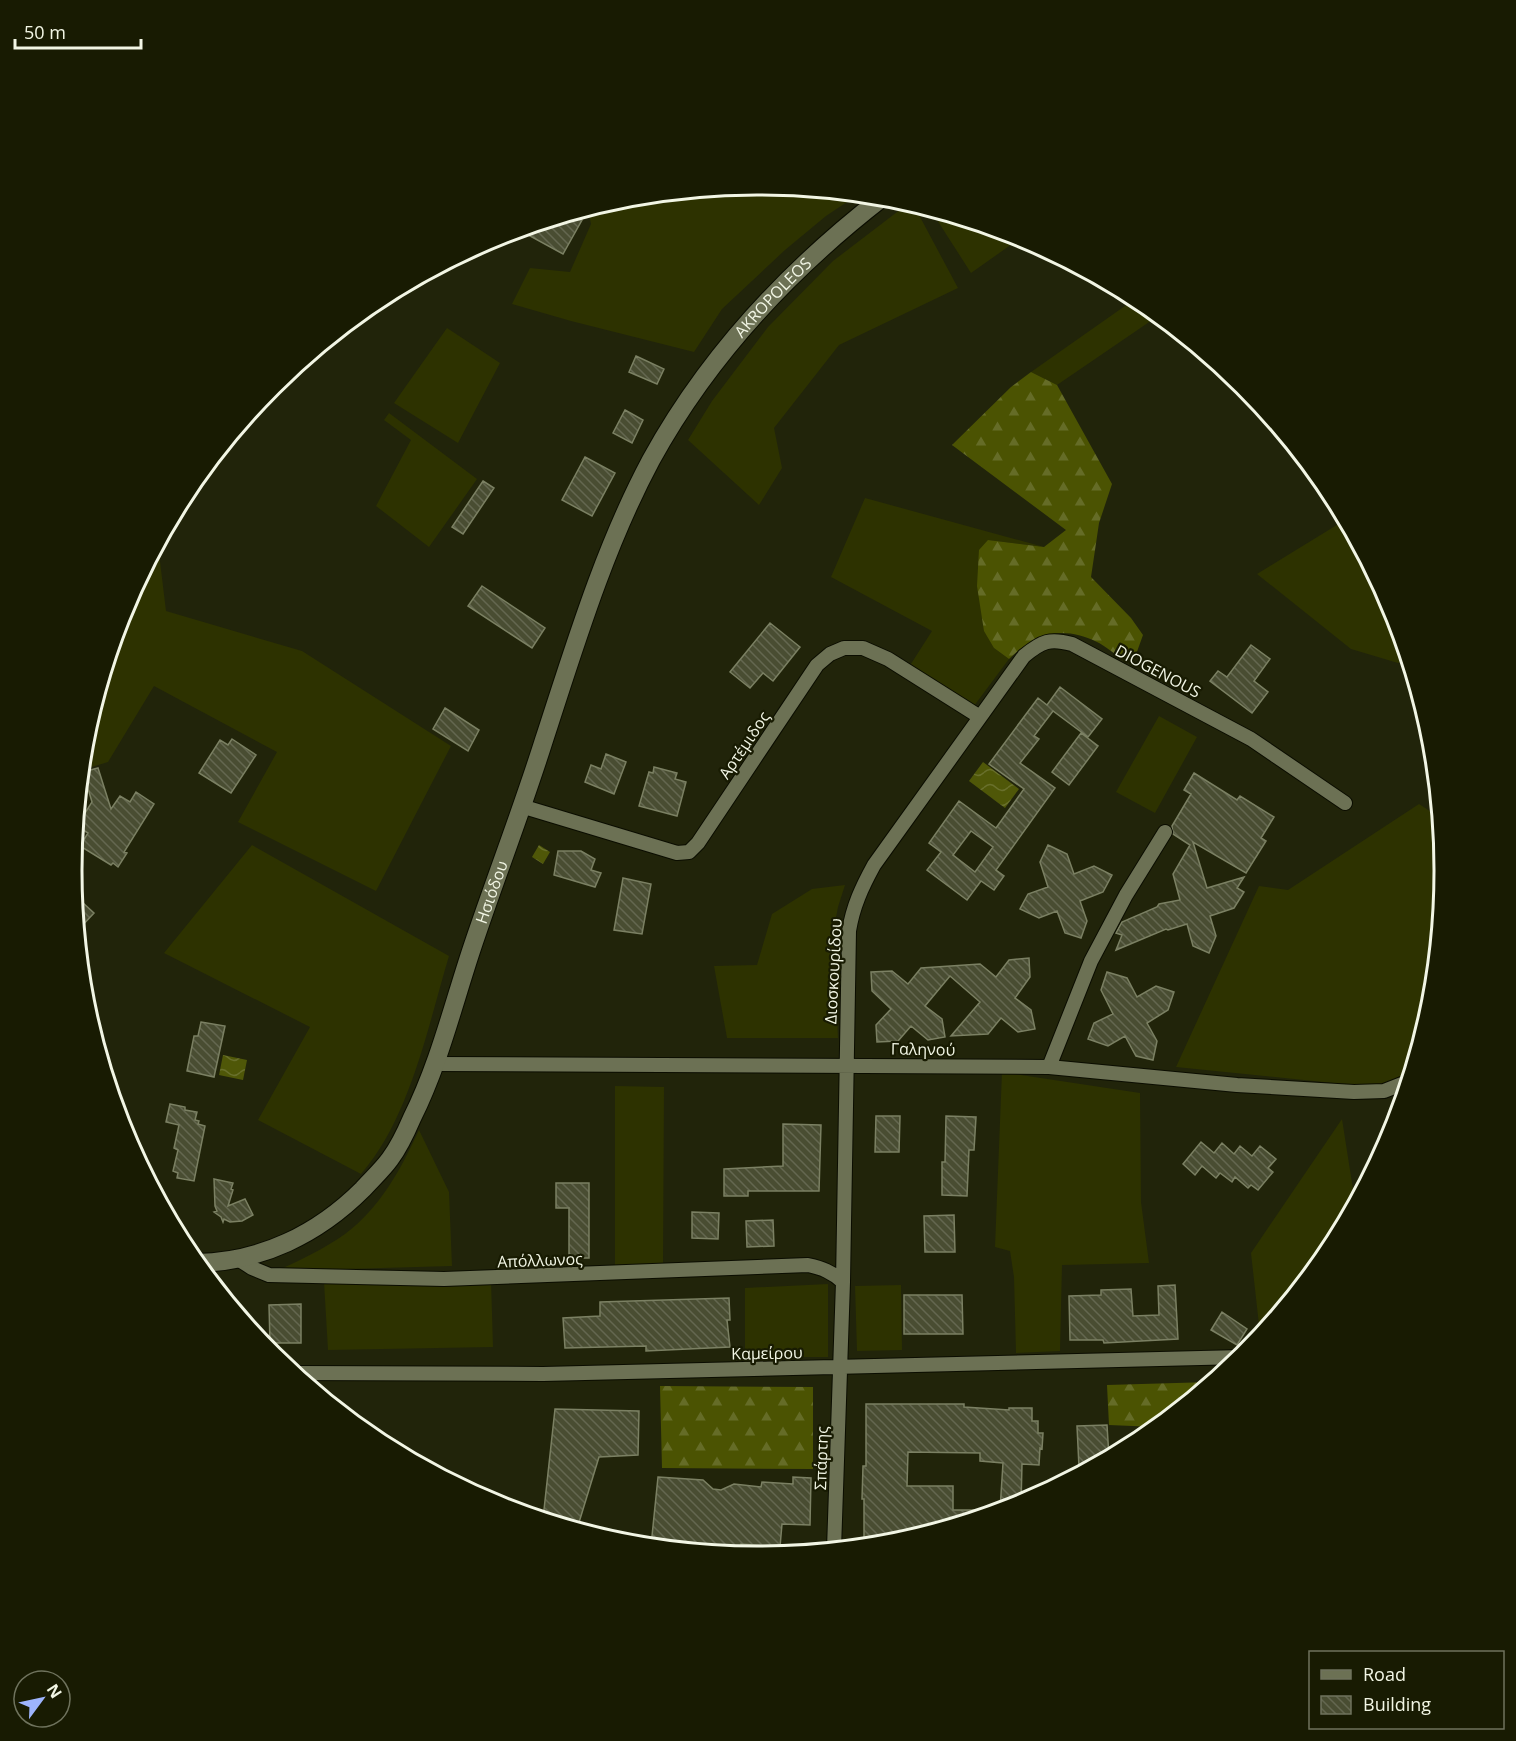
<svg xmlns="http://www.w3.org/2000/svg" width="1516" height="1741" viewBox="0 0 1516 1741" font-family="'Open Sans',sans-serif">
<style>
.grass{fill:#2d3200}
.forest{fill:url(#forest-firs)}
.water{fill:url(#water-waves)}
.building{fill:url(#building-back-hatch);stroke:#7b8063;stroke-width:1.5;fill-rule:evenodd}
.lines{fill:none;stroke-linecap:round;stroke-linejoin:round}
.minor-casing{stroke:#0b0d00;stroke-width:16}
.tertiary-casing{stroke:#0b0d00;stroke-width:20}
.minor{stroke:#6c7154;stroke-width:14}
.tertiary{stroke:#6c7154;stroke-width:18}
.labels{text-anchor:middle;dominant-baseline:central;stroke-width:4.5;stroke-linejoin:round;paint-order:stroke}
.street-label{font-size:16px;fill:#f2f6e5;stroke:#181b02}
.rim{fill:none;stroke:#f2f6e5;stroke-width:3}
</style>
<defs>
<pattern id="forest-firs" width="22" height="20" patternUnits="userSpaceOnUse" patternTransform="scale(1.5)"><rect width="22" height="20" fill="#4b5302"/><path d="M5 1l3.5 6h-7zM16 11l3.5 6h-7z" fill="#656c27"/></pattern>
<pattern id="water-waves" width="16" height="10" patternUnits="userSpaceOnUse" patternTransform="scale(1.5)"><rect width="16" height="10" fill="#4f5708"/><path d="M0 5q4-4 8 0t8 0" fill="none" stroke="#69702c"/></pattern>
<pattern id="building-back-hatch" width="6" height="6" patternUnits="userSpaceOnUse" patternTransform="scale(1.5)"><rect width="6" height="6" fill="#494d32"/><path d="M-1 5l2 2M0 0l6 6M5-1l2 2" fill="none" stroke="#646750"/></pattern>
</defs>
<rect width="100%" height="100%" fill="#21240a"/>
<path class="grass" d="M758,185L859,194L826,216L785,250L722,309L694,352L571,321L512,304L530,268L570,272L591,224L588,209L625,198Z
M901,209L919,215L958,288L839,345L774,428L782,468L759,505L688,440L712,401L768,327L833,261Z
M930,209L1021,237H1022L971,273Z
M1129,295L1139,300L1158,316L1057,385L1031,372L1132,301Z
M447,328L500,363L458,443L394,403Z
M389,413L477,479L429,547L376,506L411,440L384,420Z
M865,498L1044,547L988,540L994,648L1009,659L971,710L909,667L932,631L831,577Z
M1345,520L1392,608L1407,658L1398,663L1351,649L1257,574Z
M158,545L166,611L302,651L451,746L376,891L238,822L277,752L154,686L108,762L82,770L85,736L124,608Z
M1159,716L1197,737L1155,813L1116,792Z
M1419,804L1439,817L1444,871L1431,1005L1411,1070L1382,1088L1176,1067L1259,886L1288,890Z
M252,845L449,956C428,1026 410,1118 361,1174L258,1120L310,1027L164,953Z
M845,885L838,907L833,933L838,1038H727L714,966L757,965L772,914L812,889Z
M1002,1072L1140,1093L1141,1202L1149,1263L1062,1265L1060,1351L1016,1353L1014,1277L1010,1251L995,1247Z
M615,1086L664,1087L663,1263L615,1268Z
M1342,1119L1355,1202L1328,1252L1260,1334L1251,1253Z
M419,1130L449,1192L452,1266L277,1271C300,1260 324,1249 345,1234C380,1208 401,1169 419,1130Z
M491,1280L493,1347L328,1350L324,1282Z
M828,1284V1357H745V1288Z
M901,1285L902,1350L857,1351L855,1286Z"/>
<path class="forest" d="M1031,372L1057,385L1112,484L1099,523L1091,577L1131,618L1143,635L1134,660C1118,660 1111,649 1097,642C1062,625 1036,633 1009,659L994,648L984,631L977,586L979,550L988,540L1044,547L1066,530L952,445L1011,387Z
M1211,1382L1157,1427L1109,1425L1107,1385Z
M660,1386L813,1387V1469L662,1468Z"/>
<path class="water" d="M983,762L1019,789L1005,808L969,781Z
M539,845L550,852L543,864L532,857Z
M223,1055L247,1060L243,1080L219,1075Z"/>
<path class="building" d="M571,214L582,220L563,254L519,230Z
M636,356L664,369L657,384L629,372Z
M625,410L643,420L632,443L613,433Z
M585,457L615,473L592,516L562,500Z
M483,481L494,488L463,534L452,527Z
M482,586L545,628L532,648L468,606Z
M770,623L800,647L773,681L763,673L750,688L730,672Z
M1251,645L1270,659L1254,681L1268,692L1252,713L1210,681L1218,671L1227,677Z
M1060,687L1102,719L1088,737L1053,711L1034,736L1039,739L1020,763L1055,788L996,870L1004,876L994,890L981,881L967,900L927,870L941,852L929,843L959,801L996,828L1024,789L989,764L1038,698L1047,705ZM971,831L993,847L975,872L953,855Z
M445,708L479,730L468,751L433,729Z
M1081,733L1098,746L1069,785L1052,772Z
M232,739L256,755L231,793L199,773L220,740L228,745Z
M606,754L626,762L614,794L585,782L591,765L601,769Z
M654,767L677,773L675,779L686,782L677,816L639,806L649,772L653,773Z
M98,768L111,809L120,796L130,802L136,792L154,804L124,852L127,853L118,867L113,863L111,865L80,846L88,833L77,826L92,802L83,772Z
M1194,773L1237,800L1240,796L1274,817L1261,838L1266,841L1246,873L1193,842L1207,888L1244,877L1237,888L1244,892L1234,908L1210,916L1216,936L1209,953L1193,946L1187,924L1168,930L1166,929L1116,950L1122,935L1116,933L1122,922L1157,907L1159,904L1180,900L1173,874L1190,845L1173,834L1172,826L1191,794L1184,790Z
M1048,845L1067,854L1074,874L1094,866L1112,875L1103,892L1080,901L1087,921L1081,938L1065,933L1057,911L1039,918L1020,909L1028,894L1048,887L1040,862Z
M558,851H581L595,859L591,870L601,873L595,887L554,875Z
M623,878L651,884L642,934L614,930Z
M82,902L94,913L78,930L76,909Z
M1029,958L1030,977L1015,998L1031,1010L1035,1029L1018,1032L1001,1018L988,1034L951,1036L980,1002L950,976L925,1006L942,1019L945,1037L928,1040L911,1026L898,1041L877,1042L876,1025L891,1009L872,991L871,972L892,971L908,984L921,968L980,964L996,977L1009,960Z
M1107,972L1127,978L1137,997L1156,986L1174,992L1168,1010L1147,1023L1157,1041L1153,1060L1136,1056L1125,1036L1108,1046L1088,1039L1094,1023L1113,1014L1101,990Z
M201,1022L225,1026L214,1077L187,1071L194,1036H198Z
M170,1104L185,1107V1110L197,1112L195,1120L199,1121L198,1124L205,1126L194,1181L177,1178L178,1173L173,1171L178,1150L174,1148L179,1125L166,1122Z
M876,1116H900L899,1152H875Z
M946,1116L976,1117L974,1150H969L967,1196L942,1195V1162H945Z
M783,1124L821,1125L819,1191H748V1196H724V1169L783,1166Z
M1201,1142L1214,1153L1222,1143L1234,1154L1240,1146L1252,1156L1260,1146L1276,1159L1268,1168L1273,1172L1258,1190L1251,1185L1248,1188L1235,1177L1232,1182L1220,1173L1216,1178L1202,1166L1195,1175L1183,1164Z
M214,1179L233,1183L231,1189L233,1190L228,1206L245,1199L253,1215L242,1221L230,1222L224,1219L223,1222L221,1217L214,1212L217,1211L215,1206Z
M556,1183H589V1258H569V1208H556Z
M692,1212L719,1213L718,1239L692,1238Z
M954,1215L955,1252H925L924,1216Z
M773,1220L774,1246L747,1247L746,1221Z
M1175,1285L1178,1339L1104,1343L1103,1340H1070L1069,1296L1101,1295V1290L1131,1289L1133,1316L1159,1315L1158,1286Z
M904,1295H962L963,1334H904Z
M729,1298L730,1320H727L730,1347L646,1351V1346L565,1348L563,1318L600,1316V1302Z
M301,1304V1343H270L269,1305Z
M1222,1312L1247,1329L1237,1345L1211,1330Z
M866,1404H964V1407L1009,1410V1408H1032V1421H1038V1433H1043L1042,1449L1040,1448L1039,1465L1022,1464L1021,1504L1000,1510L1003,1463L980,1461V1453L908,1452L907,1486H953V1510H990V1513L891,1543L864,1546V1499H862L863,1466H866Z
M555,1409L639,1411L638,1455L599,1457L577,1529L543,1519Z
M1107,1425L1109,1457L1092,1466L1079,1467L1077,1426Z
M658,1477L703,1480L713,1489L721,1490L734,1484L761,1487L762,1482L793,1484V1477L811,1478L810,1525L782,1524L780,1547L741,1544V1551L674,1543L673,1547L651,1546Z"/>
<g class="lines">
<defs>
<path id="minor" d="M521,806L677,853L689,852L698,843L817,665L830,654L844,648H863L888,659L980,717
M435,1064L1049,1067L1237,1085L1354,1092L1384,1091L1407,1082
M1049,1067L1091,961L1126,895L1165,832
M238,1259L252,1268L269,1275L444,1279L808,1265C822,1268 832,1272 843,1282
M294,1373L543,1374L1242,1357
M834,1549L843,1282L849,931C853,906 862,887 874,865L1024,656C1042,641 1050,638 1072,644L1251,739L1345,803"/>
<g id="tertiary">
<path id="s1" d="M197,1263C261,1262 318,1234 363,1189C372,1179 382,1170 390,1159C399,1147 406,1132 412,1118C439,1064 453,1005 472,948C495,879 522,810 544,740C575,645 604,548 651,460C708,356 790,269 883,197"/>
</g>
</defs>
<use href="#minor" class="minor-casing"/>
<use href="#tertiary" class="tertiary-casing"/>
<use href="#minor" class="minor"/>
<use href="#tertiary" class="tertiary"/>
</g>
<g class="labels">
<g class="street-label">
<text stroke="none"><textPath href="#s1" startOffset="1178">AKROPOLEOS</textPath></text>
<text transform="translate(1158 671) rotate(28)">DIOGENOUS</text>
<text transform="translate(744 745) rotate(-56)">Αρτέμιδος</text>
<text stroke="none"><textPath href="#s1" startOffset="513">Ησιόδου</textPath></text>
<text transform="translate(833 971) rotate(-87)">Διοσκουρίδου</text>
<text transform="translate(923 1049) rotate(1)">Γαληνού</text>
<text transform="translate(540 1260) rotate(-2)">Απόλλωνος</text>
<text transform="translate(767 1353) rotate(-1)">Καμείρου</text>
<text transform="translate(821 1458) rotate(-88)">Σπάρτης</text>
</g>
</g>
<path d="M0 0H1516V1741H0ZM757 195H759A675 675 0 0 1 1434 870V871A675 675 0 0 1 759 1546H757A675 675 0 0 1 82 871V870A675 675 0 0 1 757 195Z" fill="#181b02" fill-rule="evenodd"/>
<path class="rim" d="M757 195H759A675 675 0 0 1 1434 870V871A675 675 0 0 1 759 1546H757A675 675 0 0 1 82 871V870A675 675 0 0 1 757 195Z"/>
<rect x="1309" y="1651" width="195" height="78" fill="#181b02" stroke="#6f735d" stroke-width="1.5"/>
<rect x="1321" y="1670" width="30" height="9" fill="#6c7154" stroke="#6f735d" stroke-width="1.5"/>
<text x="1363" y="1681" font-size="18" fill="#f2f6e5">Road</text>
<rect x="1321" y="1696" width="30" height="18" fill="url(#building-back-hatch)" stroke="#6f735d" stroke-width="1.5"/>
<text x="1363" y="1711" font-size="18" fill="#f2f6e5">Building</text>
<g transform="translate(42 1699) rotate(57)"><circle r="28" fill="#181b02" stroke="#6f735d" stroke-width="1.5"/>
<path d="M0-4.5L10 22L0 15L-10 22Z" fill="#9db4fd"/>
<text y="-9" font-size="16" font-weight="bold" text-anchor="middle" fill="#f2f6e5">N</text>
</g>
<path d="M15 39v9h126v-9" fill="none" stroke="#f2f6e5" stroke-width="3"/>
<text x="24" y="39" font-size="18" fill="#f2f6e5" stroke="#181b02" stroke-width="4.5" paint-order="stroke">50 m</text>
</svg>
